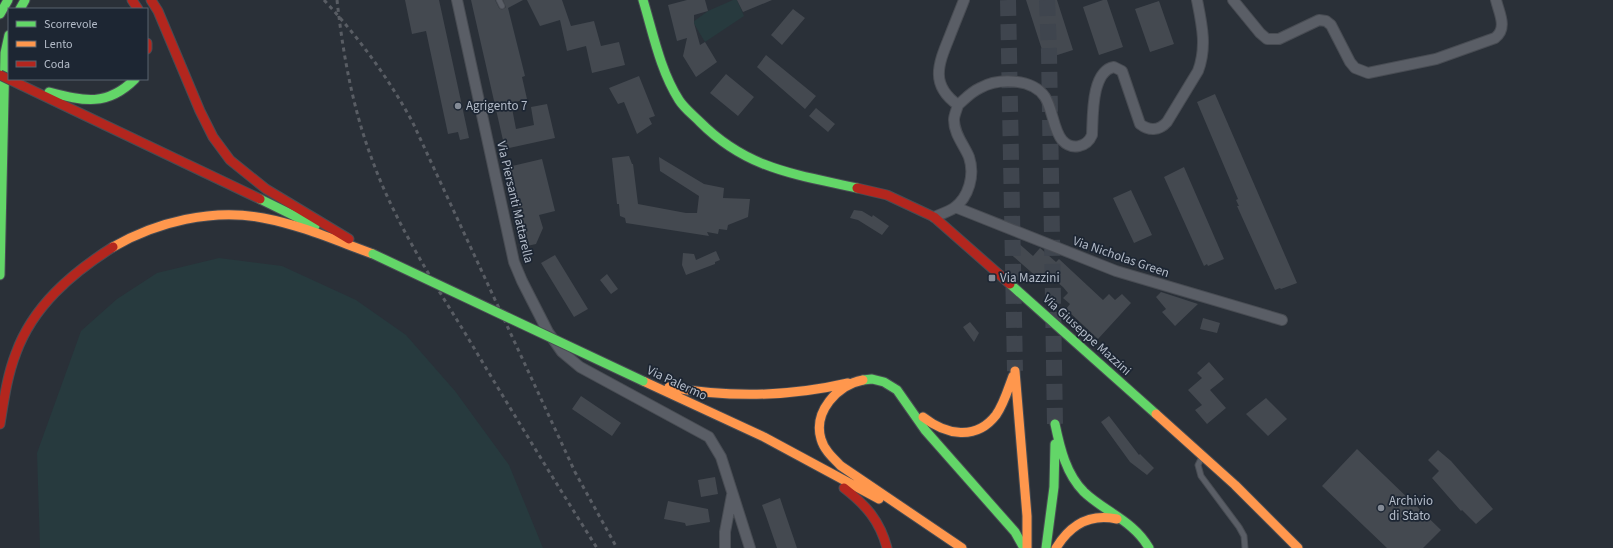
<svg xmlns="http://www.w3.org/2000/svg" width="1613" height="548" viewBox="0 0 1613 548" font-family="'Source Sans 3',sans-serif">
<style>
.green{fill:#273a3e}
.building{fill:#444950}
.lines{fill:none;stroke-linecap:round;stroke-linejoin:round}
.primary-tunnel{stroke:#3f454e;stroke-width:16;stroke-dasharray:16 8;stroke-linecap:butt}
.lane-casing{stroke:#484c53;stroke-width:7}
.street-casing{stroke:#484c53;stroke-width:12}
.fast-casing{stroke:#484c53;stroke-width:11}
.slow-casing{stroke:#484c53;stroke-width:11}
.jam-casing{stroke:#484c53;stroke-width:11}
.lane{stroke:#5a5e66;stroke-width:5}
.street{stroke:#5a5e66;stroke-width:10}
.fast{stroke:#63d668;stroke-width:9}
.slow{stroke:#ff974d;stroke-width:9}
.jam{stroke:#b3261e;stroke-width:9}
.rail{stroke:#595d64;stroke-width:3;stroke-dasharray:4 4;stroke-linecap:butt}
.fast-bridge-casing{stroke:#484c53;stroke-width:11;stroke-linecap:butt}
.jam-bridge-casing{stroke:#484c53;stroke-width:11;stroke-linecap:butt}
.fast-bridge{stroke:#63d668;stroke-width:9}
.jam-bridge{stroke:#b3261e;stroke-width:9}
.poi-dot{fill:#848b96;stroke:#1d2633;stroke-width:1.5}
.labels{text-anchor:middle;dominant-baseline:central;stroke-width:3.5;stroke-linejoin:round;paint-order:stroke}
.poi-label{font-size:13px;fill:#b4bcc9;stroke:#1d2633;text-anchor:start}
.street-label{font-size:13px;fill:#b4bcc9;stroke:#1d2633}
</style>
<rect width="100%" height="100%" fill="#2a3038"/>
<path class="green" d="M733,0H737L744,16L705,42L693,22L708,11Z
M219,258L282,266L356,300L406,335L455,391L509,465L543,548H40L37,453L81,331L117,299L157,273Z"/>
<path class="building" d="M405,0H439L469,138L460,140L458,132L448,134L426,31L412,34Z
M471,0H495L499,8L502,10L506,7L503,0H523L508,8L525,76L522,77L527,99L511,103L516,129L534,125L531,107L547,104L555,138L505,149Z
M527,0H562L571,26L594,21L601,46L619,42L625,65L592,73L586,46L567,51L560,20L540,26Z
M687,0H705L708,11L694,15V23L700,45L705,42L717,62L696,77L683,56L687,38L677,41L668,5Z
M737,0H772L743,12Z
M1026,0H1057L1073,50L1045,59Z
M1103,0H1107L1123,47L1099,55L1083,7Z
M1159,1L1174,44L1150,52L1135,9Z
M793,9L805,18L782,45L771,35Z
M766,55L816,96L805,109L757,67Z
M726,74L754,97L738,116L710,93Z
M639,76L655,116L649,118L652,124L637,134L624,102L618,104L609,88Z
M1215,94L1297,283L1281,289L1280,288L1275,290L1237,206H1239L1236,200L1238,199L1197,102Z
M816,108L835,124L828,132L809,116Z
M629,156L632,164H633L638,204L686,213H697L699,196L660,171L659,157L704,184L724,188L723,198L750,199L748,217L728,225L727,230L719,229L718,234L707,232L709,236L626,223L625,218L620,216L619,204H617L612,158Z
M542,159L555,211L539,215L543,228L536,244L527,246L508,167Z
M1184,167L1224,259L1208,266L1207,264L1204,266L1164,177Z
M1131,190L1152,235L1134,243L1113,198Z
M854,210L862,211L872,217L873,215L889,226L882,235L858,220L850,218Z
M1015,240L1033,256L1040,248L1056,262L1059,259L1103,300L1109,294L1115,300L1122,294L1131,303L1098,339L1066,309L1070,304L1063,298L1068,293L1063,287L1045,272L1039,279L1006,250Z
M716,251L720,260L715,262V264L686,275L682,265L683,253L694,254L696,260Z
M555,255L588,309L574,317L541,263Z
M607,274L618,289L611,294L600,280Z
M1161,292L1198,304L1175,326L1162,312L1166,309L1156,297Z
M1203,318L1220,323L1217,333L1200,329Z
M970,322L979,333L974,342L963,327Z
M1209,362L1224,379L1210,390L1226,408L1207,424L1195,410L1202,405L1188,390L1202,378L1197,373Z
M581,396L621,423L612,436L572,409Z
M1266,398L1287,419L1268,436L1246,414Z
M1109,416L1139,455L1140,454L1154,468L1147,475L1130,462L1101,422Z
M1357,449L1441,530L1423,548H1387L1322,486Z
M1438,450L1451,461L1493,509L1476,524L1462,510L1461,511L1432,478L1439,471L1428,460Z
M715,477L718,494L701,497L698,480Z
M780,498L783,507L797,548H777L765,513L762,505Z
M668,501L708,509L710,522L686,526L685,523L664,519Z"/>
<g class="lines">
<path class="primary-tunnel" d="M1008,0L1015,371
M1047,0L1049,52L1055,424"/>
<defs>
<path id="lane" d="M499,0L502,6
M1202,457L1198,465L1201,476L1239,527L1244,536L1245,548"/>
<path id="street" d="M457,0L514,262L522,281L548,332L562,352L580,367L709,437L721,457L750,548
M1233,0L1260,33L1267,39H1279L1319,20L1326,21L1331,25L1350,62L1355,68L1368,73L1436,59L1495,38C1508,28 1499,13 1496,0
M958,105C965,99 971,92 980,88C998,78 1032,78 1045,97C1053,110 1053,129 1062,140C1072,151 1087,147 1092,135C1093,117 1091,71 1114,67L1122,71L1140,124C1149,131 1159,131 1167,122L1198,71C1207,47 1202,25 1197,0
M958,105C930,85 938,65 949,38C954,25 959,13 964,0
M955,207L1116,271L1282,320
M934,217C941,214 948,212 954,208C969,197 975,175 969,157C964,145 954,134 954,120C954,115 957,109 958,105
M725,548V532L732,495"/>
<path id="fast" d="M643,0C653,33 660,70 679,100C684,108 693,115 700,122C747,169 794,174 857,188
M20,9L25,0
M0,14L8,0
M49,92C84,101 107,107 135,79
M260,199L315,226
M0,275L5,53L9,35
M1010,284L1156,414
M863,380L872,379L884,382L897,390L925,430L1015,532L1024,548
M1055,424C1060,448 1066,474 1084,492C1105,512 1134,521 1149,548
M1046,548L1054,487L1055,444"/>
<path id="slow" d="M113,247C156,222 213,208 263,218C301,225 337,241 373,254
M1015,371L1027,516V548
M863,380C837,385 813,412 821,439C824,450 833,458 841,466L962,548
M643,381L764,437L879,499
M669,387C730,398 788,397 848,383
M1156,414L1235,485L1298,548
M923,417C946,435 976,441 996,415C1004,404 1008,389 1013,376
M1056,548C1070,525 1090,513 1117,519"/>
<path id="jam" d="M132,0L138,9
M151,0L158,11L200,111L213,137L230,160L266,189L349,239
M147,43V49
M21,85L260,199
M857,188L887,195L934,217L1010,284
M0,424C4,400 7,376 16,353C33,306 72,273 113,247
M844,488C866,505 880,521 887,548"/>
</defs>
<use href="#lane" class="lane-casing"/>
<use href="#street" class="street-casing"/>
<use href="#fast" class="fast-casing"/>
<use href="#slow" class="slow-casing"/>
<use href="#jam" class="jam-casing"/>
<use href="#lane" class="lane"/>
<use href="#street" class="street"/>
<use href="#fast" class="fast"/>
<use href="#slow" class="slow"/>
<use href="#jam" class="jam"/>
<path class="rail" d="M324,0C359,38 387,76 412,121L575,472L617,548
M337,0C343,55 353,110 373,162C395,222 431,278 465,333C508,405 552,477 597,548"/>
<defs>
<path id="fast-bridge" d="M373,254L643,381"/>
<path id="jam-bridge" d="M0,75L21,85"/>
</defs>
<use href="#fast-bridge" class="fast-bridge-casing"/>
<use href="#jam-bridge" class="jam-bridge-casing"/>
<use href="#fast-bridge" class="fast-bridge"/>
<use href="#jam-bridge" class="jam-bridge"/>
</g>
<g class="poi-dot">
<circle cx="458" cy="106" r="4"/>
<rect x="988" y="274" width="8" height="8" rx="2"/>
<circle cx="1381" cy="508" r="4"/>
</g>
<g class="labels">
<g class="poi-label">
<text x="466" y="106">Agrigento 7</text>
<text x="1000" y="278">Via Mazzini</text>
<text x="1389" y="501">Archivio<tspan x="1389" dy="15">di Stato</tspan></text>
</g>
<g class="street-label">
<text transform="translate(515 202) rotate(77)">Via Piersanti Mattarella</text>
<text transform="translate(1121 257) rotate(19)">Via Nicholas Green</text>
<text transform="translate(1087 335) rotate(42)">Via Giuseppe Mazzini</text>
<text transform="translate(677 383) rotate(25)">Via Palermo</text>
</g>
</g>
<rect x="8" y="8" width="140" height="72" fill="#1d2633" stroke="#59626f"/>
<rect x="16" y="21" width="20" height="6" fill="#63d668" stroke="#59626f"/>
<text x="44" y="28" font-size="12" fill="#b4bcc9">Scorrevole</text>
<rect x="16" y="41" width="20" height="6" fill="#ff974d" stroke="#59626f"/>
<text x="44" y="48" font-size="12" fill="#b4bcc9">Lento</text>
<rect x="16" y="61" width="20" height="6" fill="#b3261e" stroke="#59626f"/>
<text x="44" y="68" font-size="12" fill="#b4bcc9">Coda</text>
</svg>
